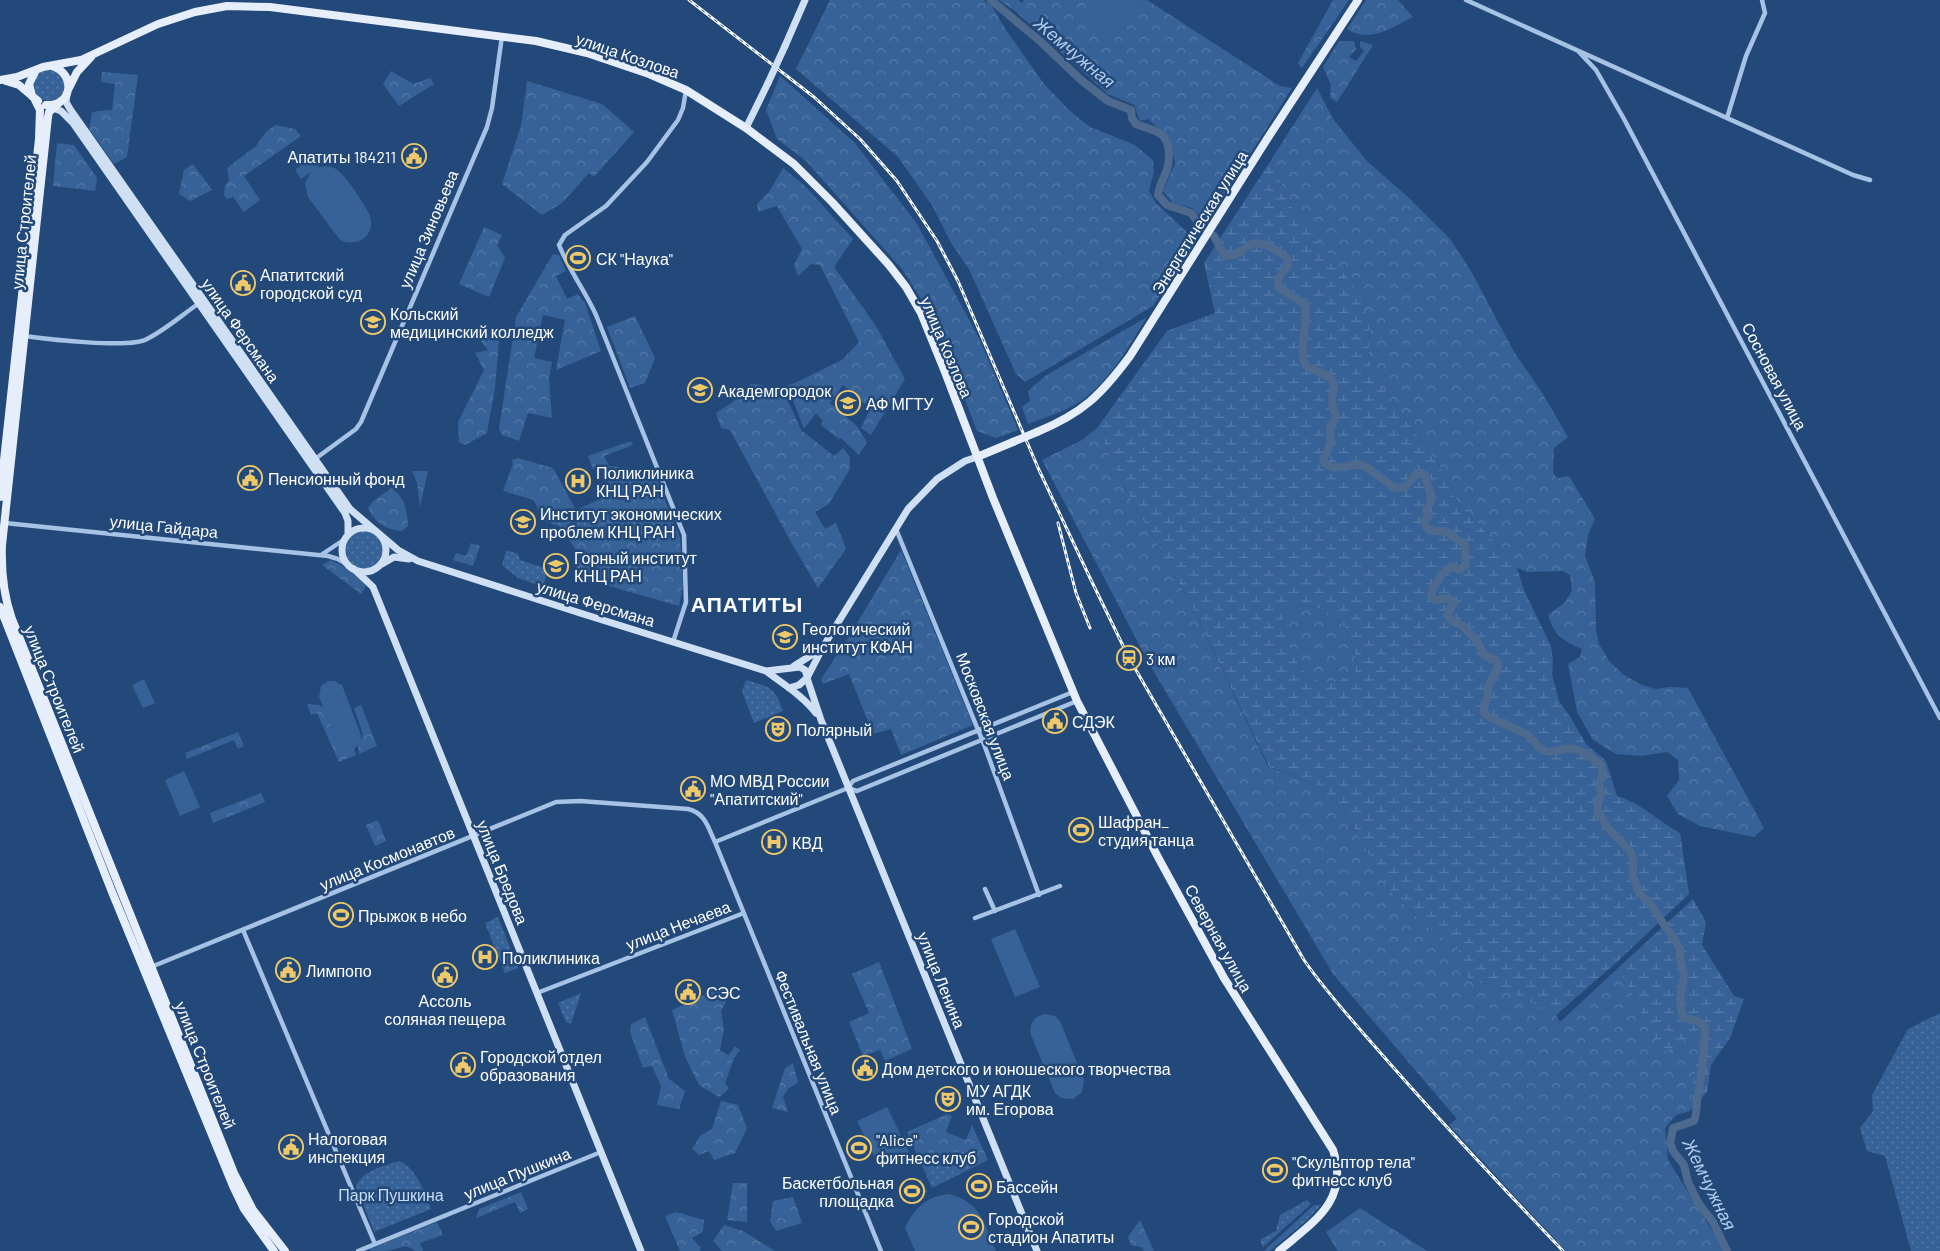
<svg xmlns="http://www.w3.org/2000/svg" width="1940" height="1251" viewBox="0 0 1940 1251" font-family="Barlow,sans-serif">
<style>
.grass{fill:url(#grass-dots)}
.forest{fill:url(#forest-crowns);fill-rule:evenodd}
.wetland{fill:url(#wetland-marsh);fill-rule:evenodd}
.garden{fill:#376297}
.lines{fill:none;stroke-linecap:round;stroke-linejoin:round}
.river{stroke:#4d698d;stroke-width:8}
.street{stroke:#a6c2e4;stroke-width:4.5}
.secondary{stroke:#cfdff4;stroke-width:7}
.primary{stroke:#e6eefc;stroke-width:8}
.rail-casing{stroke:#fff;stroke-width:3}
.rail{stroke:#23497a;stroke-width:1;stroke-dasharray:4;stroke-linecap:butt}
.secondary-bridge{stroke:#cfdff4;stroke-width:7}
.primary-bridge{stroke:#e6eefc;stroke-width:8}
.labels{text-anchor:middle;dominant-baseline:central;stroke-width:5;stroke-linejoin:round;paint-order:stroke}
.street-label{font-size:16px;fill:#fff;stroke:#23497a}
.poi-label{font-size:16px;fill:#fff;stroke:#23497a;text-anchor:start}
.park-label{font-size:16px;fill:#c8dcf4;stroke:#23497a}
.water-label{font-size:18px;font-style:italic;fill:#b1ccec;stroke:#23497a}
.district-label{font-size:21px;font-weight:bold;letter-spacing:1px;fill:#fff;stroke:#23497a}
</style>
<defs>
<pattern id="grass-dots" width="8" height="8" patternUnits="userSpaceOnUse" patternTransform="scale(1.25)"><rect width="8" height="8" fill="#376297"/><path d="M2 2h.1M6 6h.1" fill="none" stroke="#557aa7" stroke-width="1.8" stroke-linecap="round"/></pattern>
<pattern id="forest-crowns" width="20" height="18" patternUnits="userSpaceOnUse" patternTransform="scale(1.25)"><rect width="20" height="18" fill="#376297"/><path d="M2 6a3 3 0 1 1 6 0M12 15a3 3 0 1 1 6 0" fill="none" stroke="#557aa7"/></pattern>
<pattern id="wetland-marsh" width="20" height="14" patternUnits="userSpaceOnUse" patternTransform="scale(1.25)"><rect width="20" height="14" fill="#376297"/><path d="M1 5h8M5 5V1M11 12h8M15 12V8" fill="none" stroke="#557aa7"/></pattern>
</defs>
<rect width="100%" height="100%" fill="#23497a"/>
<path class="grass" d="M33 85a16 16 0 1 1 32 0a16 16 0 1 1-32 0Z
M346 550a19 19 0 1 1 38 0a19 19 0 1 1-38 0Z
M506,550L518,554L520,560L548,569L543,587L518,578L502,565Z
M746,680C770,687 774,686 783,711L754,723L742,691Z
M498,917L518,968L505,973L485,923Z
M581,993L571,1024L566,1022L558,1003Z
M1940,1013V1251H1911L1885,1156L1867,1151L1860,1128L1873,1111L1872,1095L1908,1029Z
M965,1149L972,1167L933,1187L926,1171L932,1162L940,1161Z
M399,1161C416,1168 425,1192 431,1209L374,1232L356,1186C363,1170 384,1166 399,1161Z
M1307,1200L1311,1204L1263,1247L1260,1240L1276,1231L1280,1215Z
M1314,1205H1321L1306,1221L1270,1251H1265V1250Z"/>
<path class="forest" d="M830,0H983L991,5L1006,30L1044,84L1069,110L1090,127L1135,145L1153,160L1154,172L1149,190L1155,202L1195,240L1153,306L1025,382L1016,374L969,269L951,243L933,207L898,157L796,69Z
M999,0H1018L1022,3L1024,0H1096L1084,13L1105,35L1142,0H1147L1280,86L1292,88L1207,223L1192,208L1173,203L1163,191L1175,163L1169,138L1148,119L1140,121L1134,105L1108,94L1015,11Z
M1333,0H1349L1302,68L1298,63Z
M1366,0H1398L1413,17C1393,27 1369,44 1347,29Z
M1339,41H1354L1356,49L1349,57L1356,61L1364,51L1360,47V41L1373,45L1337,102L1330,98L1331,85L1323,67Z
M391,71L413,84L430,78L434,84L399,106L383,84Z
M102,72L138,75L127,157L114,164L89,129L92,113L97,111L112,110L115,84L101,82Z
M780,76L855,143L917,224L979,338L1018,430L996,438L977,431L949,358L923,302L902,269L806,161L777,139L766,110Z
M527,81L602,104L634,132L594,177L589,173L562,203L542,215L502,184L521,126Z
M1317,88L1333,119L1367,161L1410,199L1450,239L1471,271L1514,352L1541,391L1568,437L1554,448L1553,473L1557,478L1569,476L1595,519L1588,535L1585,556L1595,582L1596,629L1599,644L1609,661L1624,675L1642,685L1656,689L1670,687L1688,688L1764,828L1754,837L1700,826L1678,814L1667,796L1679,780L1678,760L1667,752L1641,756L1616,754L1593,740L1577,712L1568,664L1580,657L1582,649C1563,641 1554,635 1548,615L1565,602L1572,591L1570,575L1563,571L1527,572L1517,568L1485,531L1460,507L1441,468L1377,380L1368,359L1370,323L1318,242L1292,207L1271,160Z
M275,125L295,129L301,136L244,176L260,200L244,212L233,197L227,199L224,195L225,185L229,181L227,168L256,146L266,132Z
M57,143L74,145L97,178L95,191L53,186Z
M193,164L212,190L190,201L179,194L184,170Z
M783,168L805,186L853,239L834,267L876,326L905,379L871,435L861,428L870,409L843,385L830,403L857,426L867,442L859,455L841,438L839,439L821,425L823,421L816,413L804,429L787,385L795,383L842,360L859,342L820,265L811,264L798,276L794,265L802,249L777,206L758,212L757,204L769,192Z
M484,227L502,235L497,245L505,258L489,297L459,284Z
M553,254L559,255L566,271L556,276L567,299L578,294L585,303L601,351L556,370L565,320L543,315L534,358L552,362L549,379L552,418L528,413L519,441L502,435L499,429L516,317Z
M635,316L655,358L645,383L630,388L607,327Z
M1147,317C1129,346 1110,381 1081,401C1064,412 1046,417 1028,424L1022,407L1030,401L1028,391L1045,376Z
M489,335L499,341L495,388L487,433L465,445L459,442L458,422L484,370L475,353L488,350L481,341Z
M750,384L782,387L801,430L834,456L843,448L850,457V469L829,504L815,512L825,529L836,523L846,549L818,588L792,544L730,430L721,428L716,413L743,395Z
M1097,428L1125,488L1192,606L1268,767L1321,786L1350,821L1388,888L1427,927L1454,944L1464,962L1459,972L1475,982L1500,987L1524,998L1556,1015L1560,1022L1618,968L1622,973L1701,1032L1690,1111L1676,1115L1665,1128L1668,1160L1725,1251H1566L1449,1125L1457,1119L1333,974L1150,665L1042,460L1082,440Z
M631,441L633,445L604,456L609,466L653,470L680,538L683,585L679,606L574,576L579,558L576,550L559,526L543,521L534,500L503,491L513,464L512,460L518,458L553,468L576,510L607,496L610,487L602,467L593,469L588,456Z
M412,471H428L420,507L417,483Z
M392,488C405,498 407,510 408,526L402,531C386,530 375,523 368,508L373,501Z
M471,543L480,546L473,566L453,560L456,553L466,556Z
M901,550L973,725L901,755L891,729L873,734L849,674L823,684L821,679L845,643Z
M331,560L354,572L366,586L361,594L322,565Z
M1307,605L1327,611L1345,627L1355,650L1356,671L1335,683C1329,682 1318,682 1312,678C1295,668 1284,637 1283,619L1293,606Z
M307,704L319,705L324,708L339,744L346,749H354L356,755L339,762L317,713L311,715Z
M361,705L377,746L359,754L358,746L363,734L354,708Z
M238,732L244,746L238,749L234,740L187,759L185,753Z
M261,793L265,802L213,823L210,813Z
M378,820L386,841L375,846L366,825Z
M879,962L912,1049L885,1061L880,1050L863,1056L849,1022L869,1013L852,974Z
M718,989L732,991L721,1011L724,1029L720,1051L729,1055L735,1046L740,1050L734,1058L725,1083L729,1089L719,1097L699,1085L685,1057L672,1010Z
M645,1017L669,1079L685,1091L679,1109L657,1105L661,1086L652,1066L643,1068L630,1032L631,1024Z
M793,1063L798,1082L796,1084L789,1088L783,1096L788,1112L772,1108L785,1068Z
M721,1101L738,1105L747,1128L735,1153L714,1160L709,1151L699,1155L692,1149L700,1136L712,1129Z
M947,1114L952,1116L946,1132L966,1140L972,1125L988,1160L932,1188L907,1132ZM965,1149L972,1167L933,1186L926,1171L932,1162L940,1161Z
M733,1183H747V1222L727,1220Z
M521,1192L528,1209L520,1213L515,1202L476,1218L479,1209Z
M793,1197L802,1223L776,1231L770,1221L773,1201Z
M1360,1208L1427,1251H1338L1326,1232Z
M676,1212L704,1220L703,1232L692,1238L701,1248L700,1251H680L665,1216Z
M1140,1220L1154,1251H1144L1142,1247L1131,1245L1128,1237Z
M437,1222L443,1235L420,1243L423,1251H415C406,1242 397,1250 387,1251C382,1251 375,1251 370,1251L369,1249Z
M724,1225L743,1231L775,1251H722L713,1241Z"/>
<path class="wetland" d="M1271,160L1292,207L1356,289L1370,323L1368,359L1377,380L1441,468L1460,507L1485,531L1517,568L1524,590L1551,646L1553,661L1552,674L1559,701L1571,718L1586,744L1606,761L1617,796C1645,805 1656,820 1680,833L1689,894L1617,962L1556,1015L1500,987L1475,982L1459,972L1464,962L1454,944L1427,927L1388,888L1350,821L1321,786L1269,767L1192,606L1125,488L1097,428L1167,331L1215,313L1204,263ZM1307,605L1327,611L1345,627L1355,650L1356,671L1335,683C1329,682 1318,682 1312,678C1295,668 1284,637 1283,619L1293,606Z
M1693,899L1706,922L1702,945L1734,996L1744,999L1730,1038L1711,1065L1707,1092L1690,1111L1700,1032L1663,1053L1618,968Z"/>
<path class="garden" d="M1096,0H1142L1105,35L1083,13Z
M313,156L320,165L317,168C323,166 330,165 336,169C344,173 367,207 370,216C376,236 357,248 340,240L308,197L305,183L311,172L301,179L295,170Z
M144,679L155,703L143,708L132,685Z
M328,681H334L342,685L361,735L360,743L354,749H346L339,744L319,697L321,686Z
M184,771L200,807L180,816L165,780Z
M1015,929L1040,987L1015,997L991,939Z
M1045,1014L1055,1016L1060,1021L1084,1080L1082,1092L1073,1099L1061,1098L1055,1093L1031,1035C1029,1024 1034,1016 1045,1014Z
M887,1107L909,1152L879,1166L857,1121Z
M921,1179L927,1192L903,1202L898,1190Z
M949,1194C982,1203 983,1222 996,1251H915L905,1228C914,1208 927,1196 949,1194Z"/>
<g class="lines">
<path class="river" d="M991,0L1041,42L1081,80L1108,101L1131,110L1132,118L1136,124C1153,131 1168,130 1169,153C1169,158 1169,164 1167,169C1164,179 1159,185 1158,195L1167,205L1191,213L1203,229
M1214,236L1225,256C1238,255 1237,254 1247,247C1261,237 1276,250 1287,258L1288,265L1278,279L1279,288L1305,304C1309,323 1299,346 1304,361C1308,374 1325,369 1332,380C1336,386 1332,392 1332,399C1332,405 1334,412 1336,417L1330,428L1331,443L1323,460C1333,476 1350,461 1364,466C1368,467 1389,484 1394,488L1405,487L1417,473L1425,475C1428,492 1436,493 1426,511L1429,516L1424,521L1426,526L1430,531H1445L1465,545L1466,565L1459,570L1452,566C1444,569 1431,588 1431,597L1435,600L1448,598L1454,602L1447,615L1452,621L1463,626L1476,640L1484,655L1497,661L1498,668L1488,686V697L1484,706V713C1497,724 1514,726 1529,736C1535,740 1536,748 1545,751C1552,753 1557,750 1564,749C1579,746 1590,757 1601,765L1603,777L1599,782L1601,793L1597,806L1598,813L1603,819L1607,827L1630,851L1633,858V877L1639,893L1648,901L1680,948V959L1684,975L1680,1000L1683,1018L1698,1021L1705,1027C1705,1053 1701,1076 1697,1102C1696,1109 1697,1114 1694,1121L1673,1128L1670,1143L1673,1151L1684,1165L1688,1182L1699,1204L1713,1222L1727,1251"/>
<path class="street" d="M1466,0L1853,175L1870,180
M1579,52L1596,70L1624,119L1940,718
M1727,118L1746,56L1765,13L1762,0
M24,336C47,339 130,349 147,339C165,330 182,315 198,304
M315,459L356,429L361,422L487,127L492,108L502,36
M5,523L328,556L338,559L351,567
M896,529L985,747L1039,895
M321,555L345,539
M673,642L686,602L684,535L596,315C585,291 569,270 559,245L565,235L606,206L647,162L678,120L683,108L686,90
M848,788L857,791L1077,701
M715,842L881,1251
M985,889L995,911
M975,918L1060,886
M243,930L375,1244
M151,967L556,802L580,801L688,809C705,813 708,827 715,842L848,788L853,781L1073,692
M537,993L744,913
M358,1251L601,1152"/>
<path class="secondary" d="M785,46L805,0
M67,95L66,102L70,109L350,509L398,550L418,561L580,613L766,671L800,667L805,670L807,676
M53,108L61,111L73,123L345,513L348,521V534
M746,128L768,83
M342 550a22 22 0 1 1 44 0a22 22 0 1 1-44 0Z
M382,564L394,557L409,559
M354,569L373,587L641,1251
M794,666L821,649
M766,671C783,684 803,696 816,713
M807,678L821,720L1037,1251
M789,688L799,685L807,678L823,647L908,509L937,479L965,461L977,457"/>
<path class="primary" d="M0,80L17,77L43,67L81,60L158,24L195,12L227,6L270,7L536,41L587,53L649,74L686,90L746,128L794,164L832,202L889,265L906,287L921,313L945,372L993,498L1077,701L1159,859L1224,978L1333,1150C1350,1201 1313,1222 1279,1251
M6,81L19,85L38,101
M69,88L77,72L91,57
M32,96L29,84L36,70
M61,101L49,112L48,117L2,545C1,571 3,594 12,619L234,1173L253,1210L285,1251
M46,105C72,107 77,74 52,66
M1037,432C1083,413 1101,395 1130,356L1269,136L1358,0
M977,457L1013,442
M0,497L39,139L40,110L35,100
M0,607L112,892L233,1186L244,1209L274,1251"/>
<defs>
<path id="rail" d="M689,0L814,97L860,139L897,181L937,241L958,281L1039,470L1091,580L1129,658L1304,960C1326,992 1353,1021 1378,1050C1438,1119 1500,1185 1563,1251
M1058,523L1076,593L1090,628"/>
</defs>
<use href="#rail" class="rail-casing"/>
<use href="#rail" class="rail"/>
<path class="secondary-bridge" d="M768,83L785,46"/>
<path class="primary-bridge" d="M1013,442L1037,432"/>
</g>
<defs>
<symbol id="civic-ring" viewBox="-11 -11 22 22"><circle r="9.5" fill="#23497a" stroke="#efc969" stroke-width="1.5"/><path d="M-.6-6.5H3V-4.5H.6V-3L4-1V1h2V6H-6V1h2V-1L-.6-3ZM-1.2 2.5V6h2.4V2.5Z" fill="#efc969"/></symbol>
<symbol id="stadium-ring" viewBox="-11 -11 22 22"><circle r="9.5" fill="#23497a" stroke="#efc969" stroke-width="1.5"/><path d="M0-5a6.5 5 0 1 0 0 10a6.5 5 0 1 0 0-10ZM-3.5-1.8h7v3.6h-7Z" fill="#efc969"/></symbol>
<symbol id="university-ring" viewBox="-11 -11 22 22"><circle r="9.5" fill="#23497a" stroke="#efc969" stroke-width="1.5"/><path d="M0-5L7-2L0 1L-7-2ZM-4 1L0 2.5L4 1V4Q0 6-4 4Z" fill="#efc969"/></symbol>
<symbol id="hospital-ring" viewBox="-11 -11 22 22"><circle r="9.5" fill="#23497a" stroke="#efc969" stroke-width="1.5"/><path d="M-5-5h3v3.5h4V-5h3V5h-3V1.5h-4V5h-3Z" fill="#efc969"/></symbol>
<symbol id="station-ring" viewBox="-11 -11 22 22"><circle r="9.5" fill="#23497a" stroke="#efc969" stroke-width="1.5"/><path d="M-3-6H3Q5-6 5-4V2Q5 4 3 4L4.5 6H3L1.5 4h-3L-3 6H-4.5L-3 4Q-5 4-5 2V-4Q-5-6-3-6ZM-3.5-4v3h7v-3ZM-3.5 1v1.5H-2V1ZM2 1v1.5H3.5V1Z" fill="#efc969"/></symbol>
<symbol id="theatre-ring" viewBox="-11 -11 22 22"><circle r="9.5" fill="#23497a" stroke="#efc969" stroke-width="1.5"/><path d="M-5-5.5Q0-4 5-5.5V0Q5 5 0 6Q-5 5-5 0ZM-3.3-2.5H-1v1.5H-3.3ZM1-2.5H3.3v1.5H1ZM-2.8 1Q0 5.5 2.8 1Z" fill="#efc969"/></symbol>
</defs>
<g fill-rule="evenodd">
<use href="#civic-ring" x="400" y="142" width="28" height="28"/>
<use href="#stadium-ring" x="564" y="244" width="28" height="28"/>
<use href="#civic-ring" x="229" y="269" width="28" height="28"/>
<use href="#university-ring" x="359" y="308" width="28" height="28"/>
<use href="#university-ring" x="686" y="376" width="28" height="28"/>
<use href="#university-ring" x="834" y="389" width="28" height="28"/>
<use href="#civic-ring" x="236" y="464" width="28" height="28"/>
<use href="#hospital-ring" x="564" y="467" width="28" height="28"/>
<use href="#university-ring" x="509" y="508" width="28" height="28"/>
<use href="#university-ring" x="542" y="552" width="28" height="28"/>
<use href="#university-ring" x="771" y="623" width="28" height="28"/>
<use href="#station-ring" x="1115" y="644" width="28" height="28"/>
<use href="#civic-ring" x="1041" y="707" width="28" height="28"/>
<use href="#theatre-ring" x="764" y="715" width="28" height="28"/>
<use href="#civic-ring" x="679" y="775" width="28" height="28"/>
<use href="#stadium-ring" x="1067" y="816" width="28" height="28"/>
<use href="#hospital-ring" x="760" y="828" width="28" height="28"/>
<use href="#stadium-ring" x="327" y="901" width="28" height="28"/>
<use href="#hospital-ring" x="471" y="943" width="28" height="28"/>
<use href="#civic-ring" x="274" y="956" width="28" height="28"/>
<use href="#civic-ring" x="431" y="961" width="28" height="28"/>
<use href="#civic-ring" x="674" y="978" width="28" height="28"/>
<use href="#civic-ring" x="449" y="1051" width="28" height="28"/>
<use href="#civic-ring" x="851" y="1054" width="28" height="28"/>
<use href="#theatre-ring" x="934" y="1085" width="28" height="28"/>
<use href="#civic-ring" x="277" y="1133" width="28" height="28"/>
<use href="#stadium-ring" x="845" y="1134" width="28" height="28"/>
<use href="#stadium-ring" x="1261" y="1156" width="28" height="28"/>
<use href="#stadium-ring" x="965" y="1172" width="28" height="28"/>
<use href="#stadium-ring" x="898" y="1177" width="28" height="28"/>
<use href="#stadium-ring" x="957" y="1213" width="28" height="28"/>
</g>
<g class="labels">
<g class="street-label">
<text transform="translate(628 55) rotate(19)">улица Козлова</text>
<text transform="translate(23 222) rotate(-84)">улица Строителей</text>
<text transform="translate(1199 222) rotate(-58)">Энергетическая улица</text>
<text transform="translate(428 229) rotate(-67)">улица Зиновьева</text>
<text transform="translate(241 330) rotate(55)">улица Ферсмана</text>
<text transform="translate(947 347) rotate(67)">улица Козлова</text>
<text transform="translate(1775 376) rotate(62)">Сосновая улица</text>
<text transform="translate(164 526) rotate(6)">улица Гайдара</text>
<text transform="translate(596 603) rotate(17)">улица Ферсмана</text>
<text transform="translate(55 689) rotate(68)">улица Строителей</text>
<text transform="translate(986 716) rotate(69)">Московская улица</text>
<text transform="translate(387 858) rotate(-22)">улица Космонавтов</text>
<text transform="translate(503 872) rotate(68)">улица Бредова</text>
<text transform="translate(678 925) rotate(-21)">улица Нечаева</text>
<text transform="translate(1219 938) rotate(61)">Северная улица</text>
<text transform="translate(942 980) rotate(68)">улица Ленина</text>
<text transform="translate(809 1042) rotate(68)">Фестивальная улица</text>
<text transform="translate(206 1065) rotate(68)">улица Строителей</text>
<text transform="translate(517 1173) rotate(-22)">улица Пушкина</text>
</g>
<g class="poi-label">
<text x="396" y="156" text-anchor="end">Апатиты 184211</text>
<text x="596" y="258">СК "Наука"</text>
<text x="260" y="274">Апатитский<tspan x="260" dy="18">городской суд</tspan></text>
<text x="390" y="313">Кольский<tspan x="390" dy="18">медицинский колледж</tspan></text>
<text x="718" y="390">Академгородок</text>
<text x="866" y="403">АФ МГТУ</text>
<text x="596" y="472">Поликлиника<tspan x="596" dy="18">КНЦ РАН</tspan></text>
<text x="268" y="478">Пенсионный фонд</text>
<text x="540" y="513">Институт экономических<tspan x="540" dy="18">проблем КНЦ РАН</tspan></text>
<text x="574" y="557">Горный институт<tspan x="574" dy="18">КНЦ РАН</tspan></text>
<text x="802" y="628">Геологический<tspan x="802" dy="18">институт КФАН</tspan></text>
<text x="1146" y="658">3 км</text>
<text x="1072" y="721">СДЭК</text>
<text x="796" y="729">Полярный</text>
<text x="710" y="780">МО МВД России<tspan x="710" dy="18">"Апатитский"</tspan></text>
<text x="1098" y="821">Шафран_<tspan x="1098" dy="18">студия танца</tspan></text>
<text x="792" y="842">КВД</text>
<text x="358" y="915">Прыжок в небо</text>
<text x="502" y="957">Поликлиника</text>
<text x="306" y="970">Лимпопо</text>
<text x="706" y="992">СЭС</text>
<text x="445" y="1000" text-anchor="middle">Ассоль<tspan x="445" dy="18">соляная пещера</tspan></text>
<text x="480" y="1056">Городской отдел<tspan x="480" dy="18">образования</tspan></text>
<text x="882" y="1068">Дом детского и юношеского творчества</text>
<text x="966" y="1090">МУ АГДК<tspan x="966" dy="18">им. Егорова</tspan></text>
<text x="308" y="1138">Налоговая<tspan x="308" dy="18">инспекция</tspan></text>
<text x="876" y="1139">"Alice"<tspan x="876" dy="18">фитнесс клуб</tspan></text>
<text x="1292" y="1161">"Скульптор тела"<tspan x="1292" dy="18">фитнесс клуб</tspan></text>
<text x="894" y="1182" text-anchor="end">Баскетбольная<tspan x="894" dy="18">площадка</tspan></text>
<text x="996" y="1186">Бассейн</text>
<text x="988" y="1218">Городской<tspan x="988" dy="18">стадион Апатиты</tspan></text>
</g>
<g class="park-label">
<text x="391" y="1194">Парк Пушкина</text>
</g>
<g class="water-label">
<text transform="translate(1075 52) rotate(40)">Жемчужная</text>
<text transform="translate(1710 1184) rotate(64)">Жемчужная</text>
</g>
<g class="district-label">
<text x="747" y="603">АПАТИТЫ</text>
</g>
</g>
</svg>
